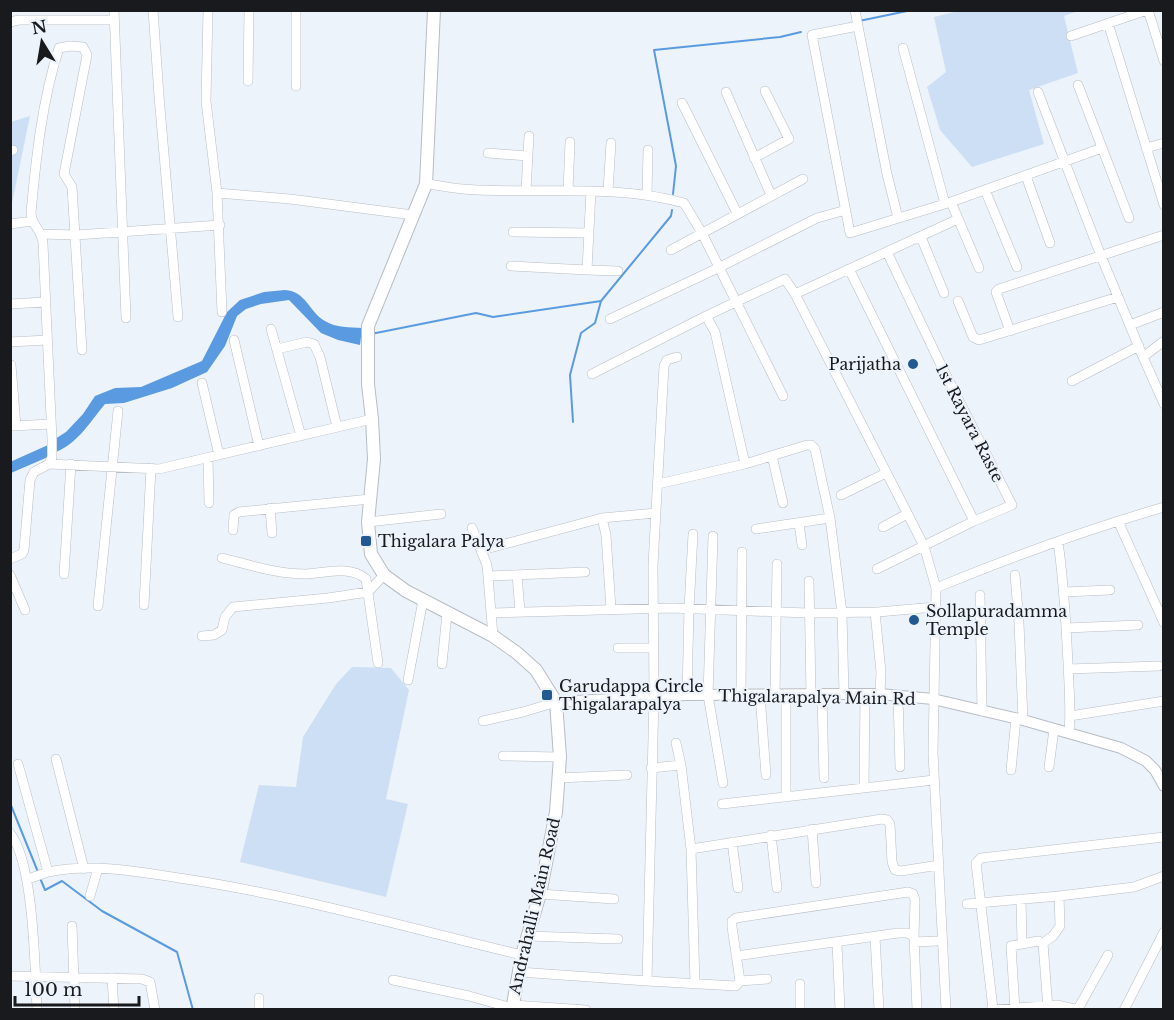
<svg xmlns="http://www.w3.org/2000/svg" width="1174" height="1020" viewBox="0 0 1174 1020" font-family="'Libre Baskerville',serif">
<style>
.green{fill:#cddff5}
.water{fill:#599ae1}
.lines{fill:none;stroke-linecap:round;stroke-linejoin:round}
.stream{stroke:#599ae1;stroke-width:2}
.minor-casing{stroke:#b8bdc4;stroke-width:10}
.tertiary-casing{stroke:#b8bdc4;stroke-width:12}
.secondary-casing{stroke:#b8bdc4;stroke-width:14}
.minor{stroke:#fff;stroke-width:9}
.tertiary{stroke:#fff;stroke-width:10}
.secondary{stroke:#fff;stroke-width:12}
.poi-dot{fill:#235991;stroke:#edf3fa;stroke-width:2}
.labels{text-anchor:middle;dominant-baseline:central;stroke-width:4.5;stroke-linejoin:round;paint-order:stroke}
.poi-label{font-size:16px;fill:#181a1d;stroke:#edf3fa;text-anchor:start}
.street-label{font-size:16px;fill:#181a1d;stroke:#edf3fa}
</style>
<rect width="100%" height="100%" fill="#edf3fa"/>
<path class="green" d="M958,11H1078L1064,16L1078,73L1029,90L1044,144L972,167L940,130L927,87L946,72L934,17Z
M30,116L11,208V122Z
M352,667L391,668L409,690L386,799L408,804L386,897L240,862L259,785L296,787L303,737L336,684Z"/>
<path class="water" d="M285,290C306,291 309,312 325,321C336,328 350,327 362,328L360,345L338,340L321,333L289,300L261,304L246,309L237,316L225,346L207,372L172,388L124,403L105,404C91,421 77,444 56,452L55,439L66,432L83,414L95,396L115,388L141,387L202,361L227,312L240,300L264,292Z
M48,445V457L11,473L10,462Z"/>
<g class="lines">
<path class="stream" d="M859,21L912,10
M673,194L676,166L654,50L780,37L801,32
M371,334L476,313L493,317L601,301
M573,422L570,375L581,333L595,323L601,301L671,216L672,210
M10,803L38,872
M40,878L45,890L62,881L102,911L177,952L193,1010"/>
<defs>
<path id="minor" d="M114,10L126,318
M153,10L159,96L178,317
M208,10L206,101L217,193L290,199L413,215
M296,10V86
M855,10L858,26
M1148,10L1164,61
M10,22L19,20H114
M1108,23L1164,205
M1071,36L1147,10
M903,48L945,204
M248,81L249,10
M1078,85L1129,218
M726,92L771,195
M1038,92L1101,256L1143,357
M682,103L737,213
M1146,148L1164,143
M10,151L13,150
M488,153L528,156
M754,158L789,139L765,91
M1026,176L1050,243
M426,184C438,185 450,188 463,189C537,195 612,183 684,203L702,233L783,396
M526,190L529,136
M985,190L1017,267
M568,191L570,142
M591,191L587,270L618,271
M608,191L611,143
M217,193L222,312
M647,194L648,150
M898,218L887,174L858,26L812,35L850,233L951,202
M10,224L32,221
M513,232L589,233
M42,234L76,235L220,225
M921,237L944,293
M671,250L803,179
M511,266L587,270
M979,268L951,202L1102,148
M849,269L974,521
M795,294L924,546L936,588L933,753L946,1010
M958,301L973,337L979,340L1118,297
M10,304L45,302
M610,319L718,268L817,218L846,210
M1130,325L1164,312
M271,329L301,436
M1010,331L996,292L999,289L1164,235
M234,340L259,446
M1164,341L1143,357L1164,404
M10,342L47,340
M277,349L307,342L314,344L320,357L337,427
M11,365L16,426
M592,374L706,316
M1072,381L1139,346
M202,383L219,455
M11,426L51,424
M772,456L783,503
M208,458L209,503
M49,464L52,457V439L43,244C42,228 32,228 31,213C36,158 42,101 59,48L70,46L83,47L87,55L64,174L72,187L82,350
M745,464L807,445H811L815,449L830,518L842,613L844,694
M658,484L745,464L715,332L706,316L785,279L795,294L958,219
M841,495L886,473
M270,508L272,533
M602,518L606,535L611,609
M1118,521L1164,623
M368,522L441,514
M799,523L802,545
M883,527L907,514
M472,528L487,565L493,636
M756,529L830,518
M233,530L234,515L239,512L370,499
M713,536L708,695L723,783
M1058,542C1064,582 1066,622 1068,663C1069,686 1071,709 1069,733
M482,550L602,518L656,513
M222,558C250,565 277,574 306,574C326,573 350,565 366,579L378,663
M10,559L22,554L24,550L30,480L34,472L49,464L159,469L372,419
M877,569L974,521L1012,505L939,361L887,252
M64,574L71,464
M10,575L25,610
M517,575L520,611
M1015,575L1019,623L1023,720
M489,576L585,572
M809,581L811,695
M936,588C1011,557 1086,530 1164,507
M1064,592L1110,590
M980,595L982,711
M144,605L151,468
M98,606L118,411
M875,612L881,672L880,694
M492,613L672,608L807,613L878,612L935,607
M1066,628L1138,625
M202,636L214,635L222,630L225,617L233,607L328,598L368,592L384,575
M618,648H653
M442,664L447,613
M1068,669L1159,666
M408,680L423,600
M822,694L824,778
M687,695L689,609L693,534
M741,695L742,552
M760,695L766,775
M775,695L777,564
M786,695V797
M898,696L900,767
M1070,716L1164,701
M483,721L523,712L556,702
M676,743L681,765
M503,756L560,757
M56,759L84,869
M18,764L48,872C92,863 135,871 179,878C295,895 408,928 522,955
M1049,767L1054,729
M651,768L681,765L691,849
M1011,770L1016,718
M558,778L627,775
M864,788L865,695
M722,804L934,780
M812,829L816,883
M10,833C34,863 35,969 37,1010
M771,835L777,888
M732,842L738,888
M28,879L48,872
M540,894L614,899
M90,896L98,868
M1021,899L1022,943
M967,904L1059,896L1134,887L1164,876
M72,926L75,1010
M528,936L618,939
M875,937L879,1010
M914,942L937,941
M837,943L840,1010
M1043,943L1048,1009
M736,956L898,933H908L914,937
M519,972L647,981L736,986L740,981L732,927V921L736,918L908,892L913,894L915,900L914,937L917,1010
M10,976L142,979L150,982L155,1010
M112,978L114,1010
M393,980L469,996L512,1008
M647,981L654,697L653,565L664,366L667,360L677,357
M740,981L767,979
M695,984L691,849L882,819L887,820L890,824L892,862L895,870L901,871L939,865
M800,984V1010
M513,1005L586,1010
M993,1009L976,863L981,858L1164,837
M1078,1009L1108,955
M259,1010V998
M991,1010L1057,1005L1079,1010
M1015,1010L1011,946L1038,941L1043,943L1053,936L1060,926L1059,896
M1124,1010L1164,932"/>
<path id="tertiary" d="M556,702L687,695L844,694H880L933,699L1023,720L1121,748L1146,761L1155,770L1164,786"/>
<path id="secondary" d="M434,10L426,184L368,326V384L372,419L374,459L368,522L371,554L384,575L406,591L493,636L517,653L536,670L556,702L560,757L556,812L540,894L522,955L512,1010"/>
</defs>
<use href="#minor" class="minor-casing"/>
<use href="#tertiary" class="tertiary-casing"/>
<use href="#secondary" class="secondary-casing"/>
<use href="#minor" class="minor"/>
<use href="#tertiary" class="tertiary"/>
<use href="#secondary" class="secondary"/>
</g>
<g class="poi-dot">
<circle cx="913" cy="364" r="6"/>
<rect x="360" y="535" width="12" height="12" rx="3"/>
<circle cx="914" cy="620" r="6"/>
<rect x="541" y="689" width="12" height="12" rx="3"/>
</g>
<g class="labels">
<g class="poi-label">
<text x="901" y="364" text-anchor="end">Parijatha</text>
<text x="378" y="541">Thigalara Palya</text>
<text x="926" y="611">Sollapuradamma<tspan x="926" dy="18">Temple</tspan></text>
<text x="559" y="686">Garudappa Circle<tspan x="559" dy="18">Thigalarapalya</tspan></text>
</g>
<g class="street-label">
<text transform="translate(970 423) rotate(63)">1st Rayara Raste</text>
<text transform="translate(817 697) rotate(1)">Thigalarapalya Main Rd</text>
<text transform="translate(534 906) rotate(-77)">Andrahalli Main Road</text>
</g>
</g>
<rect width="1174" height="1020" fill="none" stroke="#181a1d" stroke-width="24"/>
<g transform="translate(42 42) rotate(349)" stroke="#edf3fa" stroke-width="4.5" paint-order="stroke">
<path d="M0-4.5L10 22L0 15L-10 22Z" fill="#181a1d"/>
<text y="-9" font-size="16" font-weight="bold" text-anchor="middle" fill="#181a1d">N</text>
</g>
<path d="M15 996v9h124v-9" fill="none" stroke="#181a1d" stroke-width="3"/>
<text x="24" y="996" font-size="18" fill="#181a1d" stroke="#edf3fa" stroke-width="4.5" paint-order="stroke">100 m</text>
</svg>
